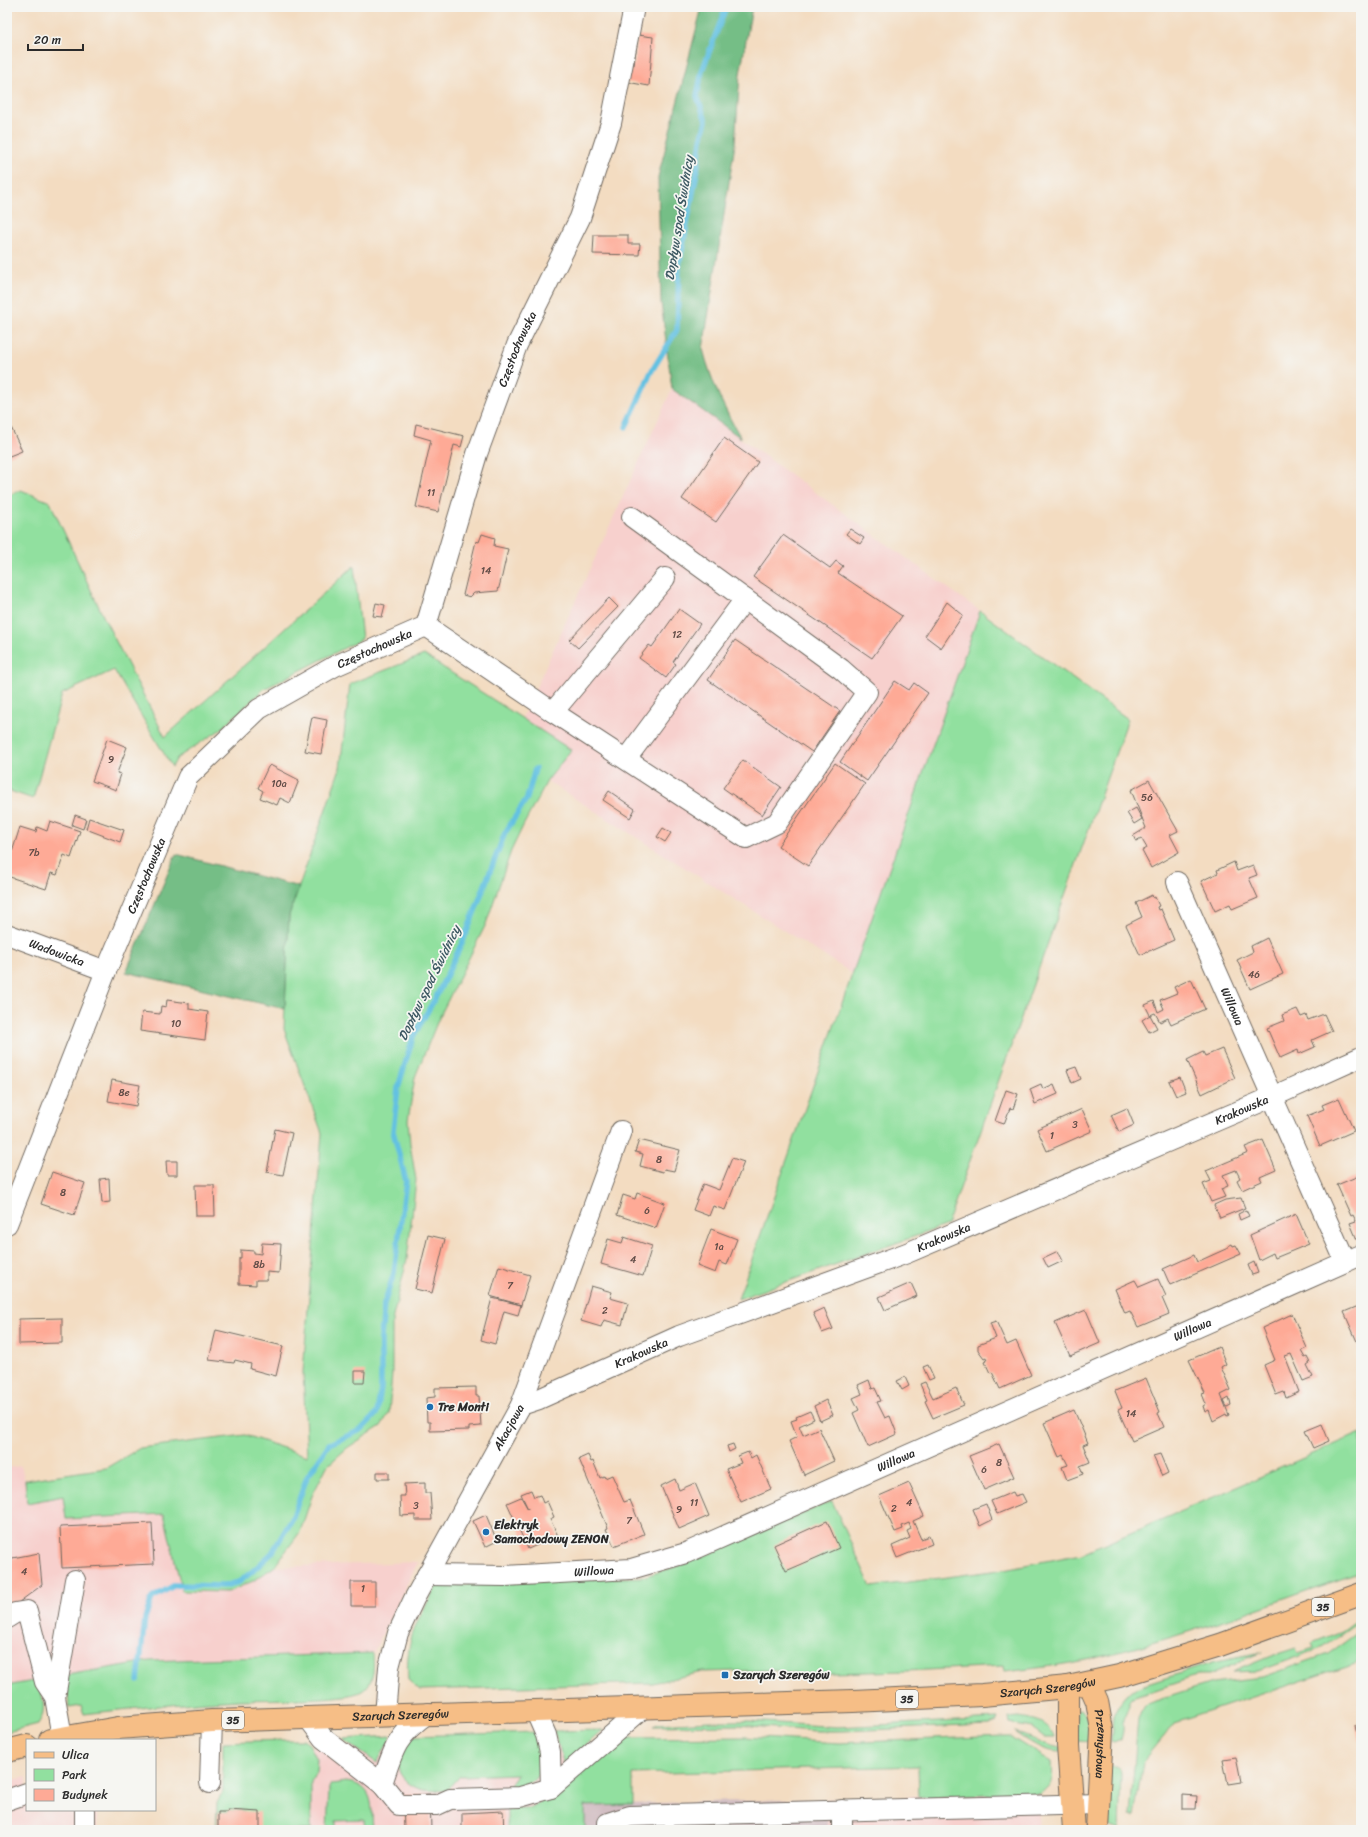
<svg xmlns="http://www.w3.org/2000/svg" width="1368" height="1837" viewBox="0 0 1368 1837" font-family="Sriracha,sans-serif">
<style>
.built{fill:#f7d0cd}
.industrial{fill:#d2bec3}
.green{fill:#91e09f;stroke:#5e8665}
.forest{fill:#74be86;stroke:#507458}
.lines{fill:none;stroke-linecap:round;stroke-linejoin:round}
.stream{stroke:#64c1e2;stroke-width:5.5}
.building{fill:#feaa96}
.minor-casing{stroke:#716960;stroke-width:22}
.major-casing{stroke:#716960;stroke-width:24}
.minor{stroke:#fff;stroke-width:20}
.major{stroke:#f6be86;stroke-width:22}
.poi-dot{fill:#1f6fb2;stroke:#f6f6f2;stroke-width:1.5}
.labels{text-anchor:middle;dominant-baseline:central;stroke-width:3.5;stroke-linejoin:round;paint-order:stroke}
.number-label{font-size:10px;fill:#604b46}
.shield{fill:#f6f6f2;stroke:#686867;stroke-width:1}
.shield-label{font-size:11px;font-weight:bold;fill:#2b2b2b}
.street-label{font-size:12px;fill:#2b2b2b;stroke:#f6f6f2}
.poi-label{font-size:12px;font-weight:bold;fill:#2b2b2b;stroke:#f6f6f2;text-anchor:start}
.water-label{font-size:13px;font-style:italic;fill:#3c5862;stroke:#f6f6f2}
</style>
<rect width="100%" height="100%" fill="#f6f6f2"/>
<filter id="ink" filterUnits="userSpaceOnUse"><feTurbulence type="fractalNoise" baseFrequency=".025" numOctaves="2"/><feDisplacementMap in="SourceGraphic" scale="8" xChannelSelector="R" yChannelSelector="G"/><feConvolveMatrix kernelMatrix="1 2 1 2 8 2 1 2 1" color-interpolation-filters="sRGB"/></filter>
<filter id="wash" filterUnits="userSpaceOnUse"><feTurbulence type="fractalNoise" baseFrequency=".012" numOctaves="4" result="noise"/><feDisplacementMap in="SourceGraphic" scale="16" xChannelSelector="R" yChannelSelector="G"/><feGaussianBlur stdDeviation="0.9" result="paint"/><feColorMatrix in="noise" values="0 0 0 0 0 0 0 0 0 0 0 0 0 0 0 0 0 1.4 0 .05"/><feComposite in="paint" operator="in"/></filter>
<g filter="url(#wash)">
<rect width="100%" height="100%" fill="#f3dcc1"/>
<path class="built" d="M672,389L980,611L853,974L547,781L570,750L522,718Z
M21,1466L25,1480L64,1496L66,1519L165,1514L216,1591L228,1592L253,1581L274,1567L418,1562L373,1653L149,1661L7,1686V1468Z
M618,1743L579,1773L563,1830H290L288,1747Z
M27,1777V1810H97V1830H7V1781Z
M1040,1794L1038,1830H827L826,1799Z"/>
<path class="industrial" d="M826,1799L827,1830H585V1805Z"/>
<path class="green" d="M21,490L50,502L104,618L165,737L354,566L362,639L264,689L220,730L177,758L172,767L114,670L62,694L33,799L7,790V496Z
M980,611L1128,719L947,1225L738,1299Z
M424,655L571,750L547,781L523,826L511,851L486,924L438,1020L415,1077L408,1120L410,1144L416,1180L407,1259L392,1321V1372L389,1413L381,1426L347,1448L327,1466L312,1496L300,1532L274,1567L253,1581L228,1592L182,1591L164,1514L66,1519L63,1496L27,1503L25,1480L106,1468L140,1448L245,1435L307,1456L303,1372L322,1133L284,1029L289,915L340,768L350,684Z
M1361,1433V1572C1277,1601 1193,1634 1107,1655C1073,1664 1039,1668 1004,1672L1003,1666L906,1671L795,1674L772,1670L702,1672L653,1683L420,1690L408,1680C405,1638 417,1621 437,1586L642,1577L685,1564L832,1501L871,1587L993,1571L1082,1554Z
M1361,1617V1620L1322,1648L1258,1671L1232,1672L1271,1656L1296,1648L1298,1653L1314,1648L1312,1643L1342,1631Z
M1361,1630V1661L1175,1723L1143,1762L1134,1817L1130,1816L1138,1718L1141,1710L1147,1704L1212,1683L1262,1677L1328,1654Z
M373,1653C374,1668 375,1682 362,1691C347,1701 261,1699 238,1700C186,1703 135,1708 84,1714L81,1706L69,1708L67,1675L149,1661Z
M1262,1653L1209,1675H1199L1132,1698L1123,1719V1731L1121,1740L1114,1743L1111,1742L1113,1717L1118,1706L1127,1695L1138,1687L1212,1663Z
M38,1680C42,1696 48,1709 38,1724L7,1732V1686Z
M1080,1709L1091,1723L1092,1741L1076,1740L1077,1710Z
M1019,1717C1037,1720 1046,1721 1056,1737H1044L1032,1728L1010,1724L1009,1718Z
M998,1719L997,1722L989,1725L843,1731H814L738,1725L653,1726L658,1724L710,1721H749L837,1727Z
M603,1730L565,1764L563,1762L557,1738L553,1731Z
M536,1732C538,1740 542,1748 542,1756C544,1777 527,1788 508,1788L518,1774L460,1776L447,1791C438,1790 425,1792 417,1788C404,1783 392,1767 399,1754C402,1748 407,1742 411,1736Z
M1015,1732C1031,1737 1044,1745 1060,1748L1061,1752C1043,1752 1030,1742 1015,1732Z
M392,1736L377,1763L342,1739Z
M1005,1736H1010L1052,1762C1053,1780 1054,1782 1040,1794L919,1797L918,1766L633,1774V1805L585,1806V1830H507V1808H532L622,1740L629,1738L745,1737L839,1743Z
M282,1740H303L309,1744L317,1759L316,1772L311,1782V1830H260L245,1811L228,1810V1812H218V1830H216L217,1803L223,1792V1742Z
M1109,1766L1119,1768L1121,1773L1119,1830L1108,1826Z
M346,1782C376,1785 371,1807 373,1830H365L364,1820L336,1821V1830H327L329,1788L331,1784Z"/>
<path class="forest" d="M702,7H752L740,74L735,144L703,349C711,381 724,409 741,438L672,389L661,302L658,177Z
M176,854L299,887L289,915L285,1009L126,972Z"/>
<g class="lines">
<path class="stream" d="M626,427L651,372L677,330L679,266L697,172L701,140L706,121L697,96L702,71L726,7
M138,1681L145,1618L152,1598L175,1585L224,1586L239,1582L254,1570L272,1553L292,1519L307,1477L329,1444L361,1430L377,1413L381,1388V1338L384,1304L394,1273L406,1181L393,1131L398,1088L413,1037L438,993L464,939L505,833L527,798L535,769"/>
</g>
<g id="blocks">
<path class="building" d="M638,35L653,37L649,86L627,82L630,64L634,65Z
M594,235H628V244H640L639,255L593,254Z
M9,423L22,451L7,457V424Z
M416,424L464,436L461,447L454,445L438,512L416,507L431,440L414,435Z
M724,438L758,462L716,522L682,499Z
M850,529L864,538L860,544L846,534Z
M482,534L495,538L494,546L508,549L502,576L498,591L474,593L470,597L463,595L476,541L479,542Z
M783,535L830,568L836,561L843,566L838,573L902,616L872,658L753,577Z
M609,598L618,607L578,648L569,640Z
M947,602L963,615L941,648L925,636Z
M376,603L385,605L382,617L373,616Z
M679,609L700,624L673,662L676,664L666,678L639,658L649,645L652,647Z
M735,640L840,711L812,752L708,680Z
M895,681L909,690L914,683L928,693L867,781L840,762Z
M312,717L327,720L321,754L305,751Z
M107,739L127,747L117,773L121,774L116,790L92,781Z
M743,760L781,787L762,815L723,788Z
M835,763L865,784L808,866L778,846Z
M270,765L299,780L290,803L280,798L277,805L260,798L263,791L258,788L268,767Z
M1149,780L1178,831L1170,835L1179,852L1151,868L1142,851L1147,848L1141,838L1136,841L1133,836L1146,828L1131,790Z
M609,791L635,809L630,818L603,800Z
M1136,808L1142,819L1134,824L1127,813Z
M75,815L86,819L83,829L72,825Z
M89,818L124,830L120,842L86,829Z
M50,821L80,831L71,858L64,855L57,875L51,873L46,889L7,876V868L20,827L36,832L37,827L47,831Z
M663,828L671,833L665,842L657,837Z
M1234,862L1237,871L1253,865L1257,875L1249,878L1258,898L1232,909L1230,904L1215,911L1201,881L1218,873L1217,870Z
M1152,895L1153,898L1155,897L1159,906L1157,907L1158,910L1161,909L1174,940L1140,955L1126,925L1142,917L1136,903Z
M1267,938L1283,974L1250,989L1237,960L1253,952L1251,946Z
M1191,979L1205,1009L1171,1024L1168,1018L1160,1022L1155,1013L1150,1015L1145,1005L1154,1001L1158,1012L1164,1009L1160,1000L1177,993L1174,987Z
M167,1000L189,1003V1009L208,1012L205,1040L140,1031L142,1012L160,1014L161,1006L166,1007Z
M1297,1009L1301,1017L1306,1015L1308,1020L1324,1014L1332,1031L1312,1040L1315,1047L1299,1054L1298,1050L1280,1058L1267,1028L1284,1021L1282,1015Z
M1150,1015L1157,1028L1149,1032L1142,1020Z
M1222,1049L1235,1078L1202,1094L1187,1060L1203,1052L1205,1056Z
M1076,1067L1081,1079L1072,1083L1067,1070Z
M1180,1077L1186,1092L1176,1096L1169,1081Z
M112,1080L140,1085L136,1106L108,1101Z
M1041,1084L1043,1089L1054,1084L1058,1094L1035,1104L1030,1089Z
M1006,1090L1018,1094L1013,1109L1010,1108L1004,1124L995,1121Z
M1339,1098L1354,1131L1320,1146L1307,1116L1324,1109L1322,1105Z
M1127,1108L1134,1125L1119,1132L1111,1115Z
M1082,1109L1092,1131L1047,1151L1037,1129Z
M275,1129L292,1133L283,1175L267,1172Z
M639,1140L680,1150L674,1171L664,1169L663,1172L640,1166L643,1154L635,1152Z
M1263,1140L1276,1170L1260,1177L1262,1181L1242,1190L1237,1180L1240,1178L1236,1170L1223,1175L1228,1186L1221,1189L1225,1197L1211,1202L1203,1184L1211,1181L1206,1171L1248,1153L1245,1147Z
M732,1158L744,1162L725,1210L713,1206L709,1216L693,1210L703,1184L719,1190Z
M166,1161H177V1175H167Z
M52,1172L85,1183L74,1215L41,1204Z
M1361,1175V1240L1358,1242L1350,1223L1356,1221L1353,1215L1351,1216L1337,1185Z
M109,1178L110,1202L102,1203L100,1179Z
M195,1185H214L215,1216H196Z
M637,1193L665,1203L656,1228L617,1215L623,1195L635,1199Z
M1241,1198L1245,1208L1220,1218L1214,1205L1225,1200Z
M1246,1210L1249,1216L1240,1220L1238,1214Z
M1296,1214L1309,1244L1275,1258L1273,1253L1259,1260L1250,1235Z
M711,1229L737,1239L727,1265L719,1262L715,1273L697,1266Z
M428,1235L445,1239L432,1293L415,1289Z
M624,1237L652,1246L643,1276L601,1264L608,1239L622,1243Z
M262,1243L281,1244L279,1273L267,1272V1280H256V1285L239,1284V1258H241V1250L254,1251V1253L261,1254Z
M1232,1244L1233,1246L1236,1245L1241,1254L1170,1285L1163,1269L1194,1255L1197,1262L1228,1248V1246Z
M1058,1251L1063,1261L1048,1268L1043,1258Z
M1254,1262L1258,1273L1252,1275L1248,1265Z
M499,1266L530,1275L521,1305L490,1296Z
M1158,1279L1166,1296L1162,1298L1169,1314L1138,1327L1130,1311L1125,1313L1115,1289L1135,1280L1139,1287Z
M911,1283L917,1296L885,1310L879,1297Z
M591,1286L612,1292L610,1298L628,1303L622,1325L604,1320L601,1327L581,1321Z
M492,1298L521,1305L518,1315L504,1311L495,1344L481,1340Z
M1361,1305V1345L1359,1346L1344,1312Z
M824,1308L833,1329L822,1333L813,1313Z
M1086,1310L1100,1343L1070,1356L1055,1323Z
M1292,1314L1307,1348L1301,1351L1305,1358L1307,1357L1310,1363L1307,1365L1313,1377L1303,1381L1291,1354L1285,1356L1299,1392L1286,1398L1284,1392L1276,1395L1264,1365L1275,1360L1262,1328Z
M62,1318V1343L19,1344V1319Z
M996,1321L1007,1345L1016,1341L1031,1375L1000,1389L992,1372L990,1373L985,1362L987,1361L986,1357L984,1358L978,1350V1345L996,1338L990,1323Z
M216,1330L283,1346L276,1376L250,1369L251,1364L235,1360L234,1363L209,1360Z
M1219,1347L1226,1364L1221,1367L1231,1390L1221,1395L1229,1415L1227,1416L1226,1414L1213,1421L1209,1410L1205,1412L1203,1406L1206,1404L1202,1394L1205,1393L1189,1360Z
M928,1365L934,1378L929,1380L923,1367Z
M355,1371H365L364,1383H355Z
M905,1377L909,1386L902,1390L897,1381Z
M1146,1378L1160,1412L1158,1413L1164,1427L1132,1441L1118,1410L1122,1408L1115,1391Z
M869,1380L872,1389L875,1388L881,1401L877,1402L885,1418L890,1416L897,1434L868,1447L853,1413L859,1410L853,1398L862,1394L858,1385Z
M925,1382L933,1398L956,1388L964,1405L933,1418L925,1401L927,1400L920,1384Z
M476,1387V1396H479L481,1426L469,1427V1430L430,1431V1422H427L426,1398L435,1397V1388Z
M1229,1398L1231,1405L1227,1407L1224,1401Z
M826,1400L833,1415L820,1421L814,1406Z
M1074,1410L1088,1443L1083,1445L1090,1462L1080,1466L1083,1474L1067,1480L1062,1467L1068,1465L1063,1455L1059,1457L1044,1423Z
M810,1411L814,1419L799,1426L803,1435L819,1428L834,1461L804,1475L789,1441L797,1437L791,1421L797,1419L796,1417Z
M1322,1424L1329,1441L1313,1448L1305,1431Z
M733,1444L735,1449L729,1452L727,1446Z
M999,1444L1014,1477L984,1490L969,1456Z
M748,1452L751,1458L756,1455L771,1489L741,1502L726,1469L741,1463L738,1456Z
M1160,1454L1168,1473L1162,1476L1153,1456Z
M588,1455L591,1462L593,1461L600,1478L604,1476L605,1478L612,1475L624,1502L630,1500L644,1534L614,1546L606,1529L608,1528L579,1459Z
M377,1472H389V1479H377Z
M675,1479L679,1490L695,1483L709,1516L679,1529L661,1486Z
M425,1483V1493H430L432,1520H415V1515L401,1516L400,1496H405L404,1484Z
M909,1483L924,1516L913,1521L921,1539L929,1536L932,1544L897,1558L892,1546L910,1538L907,1531L911,1529L909,1523L902,1526L903,1529L895,1532L879,1496Z
M531,1490L534,1497L540,1495L543,1503L547,1501L554,1517L550,1519L558,1536L528,1549L507,1503L521,1497L528,1509L521,1494Z
M1013,1492L1015,1496L1022,1494L1026,1502L997,1514L991,1501Z
M986,1504L992,1520L980,1526L973,1509Z
M486,1515L497,1541L485,1547L473,1521Z
M827,1521L839,1548L786,1571L774,1545Z
M152,1523L154,1564L62,1568L60,1527Z
M39,1553L42,1585L7,1611V1559Z
M351,1582H375V1606H351Z
M1361,1724V1742H1359L1356,1725Z
M1236,1757L1241,1782L1228,1784L1223,1759Z
M430,1794L431,1830H404L403,1795Z
M1183,1795L1197,1796L1196,1809H1183Z
M228,1810L260,1812V1830H218V1812H228Z
M503,1811L504,1830H462V1813Z"/>
</g>
</g>
<g filter="url(#ink)">
<use href="#blocks" fill-opacity="0" stroke="#716960" stroke-width="1"/>
<g class="lines">
<defs>
<g id="minor">
<path d="M426,626L553,712L665,578"/>
<path d="M553,712L746,838L777,823L867,692L841,669L632,517"/>
<path d="M626,759L745,599"/>
<path id="s1" d="M1177,882L1345,1261"/>
<path id="s2" d="M7,934L106,971"/>
<path id="s3" d="M7,1224L106,971L188,777L259,709L335,666L426,626L477,454L517,345L580,218L611,123L634,7"/>
<path id="s4" d="M521,1405L539,1399L679,1336L907,1253L1272,1097L1361,1057"/>
<path id="s5" d="M427,1575L505,1576L631,1569L686,1553L1361,1255"/>
<path d="M7,1618L15,1613L27,1611L45,1682L55,1697L62,1737"/>
<path d="M55,1697L75,1580"/>
<path d="M535,1710L546,1735L550,1752L551,1788"/>
<path id="s6" d="M385,1715L389,1667L398,1633L414,1599L521,1405L621,1131"/>
<path d="M308,1718L323,1738L382,1784L399,1805H437L450,1799L520,1797L551,1788L643,1708"/>
<path d="M210,1783L212,1721"/>
<path d="M382,1784C393,1749 397,1735 428,1713"/>
<path d="M7,1800L27,1793"/>
<path d="M85,1810V1830"/>
<path d="M842,1810V1830"/>
<path d="M608,1830V1823L630,1816L1099,1804"/>
</g>
<g id="major">
<path id="s7" d="M1089,1683L1097,1701L1102,1730L1097,1830"/>
<path d="M1068,1687V1745L1074,1830"/>
<path id="s8" d="M50,1740L118,1728L212,1721L853,1701L982,1695L1068,1687L1119,1676L1220,1645L1361,1594"/>
<path d="M7,1751L27,1746"/>
</g>
</defs>
<use href="#minor" class="minor-casing"/>
<use href="#major" class="major-casing"/>
<use href="#minor" class="minor"/>
<use href="#major" class="major"/>
</g>
</g>
<g class="poi-dot">
<circle cx="430" cy="1407" r="4"/>
<circle cx="486" cy="1532" r="4"/>
<rect x="721" y="1671" width="8" height="8" rx="2"/>
</g>
<g class="labels">
<g class="number-label">
<text x="431" y="493">11</text>
<text x="486" y="571">14</text>
<text x="677" y="635">12</text>
<text x="111" y="760">9</text>
<text x="279" y="784">10a</text>
<text x="1147" y="798">56</text>
<text x="34" y="853">7b</text>
<text x="1254" y="975">46</text>
<text x="176" y="1024">10</text>
<text x="124" y="1093">8e</text>
<text x="1075" y="1125">3</text>
<text x="1052" y="1136">1</text>
<text x="659" y="1160">8</text>
<text x="63" y="1193">8</text>
<text x="647" y="1211">6</text>
<text x="719" y="1247">1a</text>
<text x="633" y="1260">4</text>
<text x="259" y="1265">8b</text>
<text x="510" y="1286">7</text>
<text x="605" y="1311">2</text>
<text x="1131" y="1414">14</text>
<text x="999" y="1463">8</text>
<text x="984" y="1470">6</text>
<text x="694" y="1503">11</text>
<text x="909" y="1503">4</text>
<text x="416" y="1506">3</text>
<text x="894" y="1509">2</text>
<text x="679" y="1510">9</text>
<text x="629" y="1521">7</text>
<text x="24" y="1572">4</text>
<text x="363" y="1589">1</text>
</g>
<g class="shield">
<rect x="1312" y="1598" width="22" height="18" rx="3"/>
<rect x="896" y="1690" width="22" height="18" rx="3"/>
<rect x="222" y="1711" width="22" height="18" rx="3"/>
</g>
<g class="shield-label">
<text x="1323" y="1607">35</text>
<text x="907" y="1699">35</text>
<text x="233" y="1720">35</text>
</g>
<g class="street-label">
<text stroke="none"><textPath href="#s3" startOffset="1059">Częstochowska</textPath></text>
<text stroke="none"><textPath href="#s3" startOffset="711">Częstochowska</textPath></text>
<text stroke="none"><textPath href="#s3" startOffset="375">Częstochowska</textPath></text>
<text stroke="none"><textPath href="#s2" startOffset="53">Wadowicka</textPath></text>
<text stroke="none"><textPath href="#s1" startOffset="136">Willowa</textPath></text>
<text stroke="none"><textPath href="#s4" startOffset="779">Krakowska</textPath></text>
<text stroke="none"><textPath href="#s4" startOffset="455">Krakowska</textPath></text>
<text stroke="none"><textPath href="#s5" startOffset="815">Willowa</textPath></text>
<text stroke="none"><textPath href="#s4" startOffset="131">Krakowska</textPath></text>
<text stroke="none"><textPath href="#s6" startOffset="317">Akacjowa</textPath></text>
<text stroke="none"><textPath href="#s5" startOffset="491">Willowa</textPath></text>
<text stroke="none"><textPath href="#s5" startOffset="167">Willowa</textPath></text>
<text stroke="none"><textPath href="#s8" startOffset="1000">Szarych Szeregów</textPath></text>
<text stroke="none"><textPath href="#s8" startOffset="352">Szarych Szeregów</textPath></text>
<text stroke="none"><textPath href="#s7" startOffset="63">Przemysłowa</textPath></text>
</g>
<g class="poi-label">
<text x="438" y="1407">Tre Monti</text>
<text x="494" y="1525">Elektryk<tspan x="494" dy="14">Samochodowy ZENON</tspan></text>
<text x="733" y="1675">Szarych Szeregów</text>
</g>
<g class="water-label">
<text transform="translate(679 218) rotate(-81)">Dopływ spod Świdnicy</text>
<text transform="translate(429 983) rotate(-64)">Dopływ spod Świdnicy</text>
</g>
</g>
<rect width="1368" height="1837" fill="none" stroke="#f6f6f2" stroke-width="24"/>
<rect x="26" y="1739" width="130" height="72" fill="#f6f6f2" stroke="#a5a5a2"/>
<rect x="34" y="1752" width="20" height="6" fill="#f6be86" stroke="#a5a5a2"/>
<text x="62" y="1759" font-size="12" fill="#2b2b2b">Ulica</text>
<rect x="34" y="1769" width="20" height="12" fill="#91e09f" stroke="#a5a5a2"/>
<text x="62" y="1779" font-size="12" fill="#2b2b2b">Park</text>
<rect x="34" y="1789" width="20" height="12" fill="#feaa96" stroke="#a5a5a2"/>
<text x="62" y="1799" font-size="12" fill="#2b2b2b">Budynek</text>
<path d="M28 44v6h55v-6" fill="none" stroke="#2b2b2b" stroke-width="2"/>
<text x="34" y="44" font-size="12" fill="#2b2b2b" stroke="#f6f6f2" stroke-width="3" paint-order="stroke">20 m</text>
</svg>
